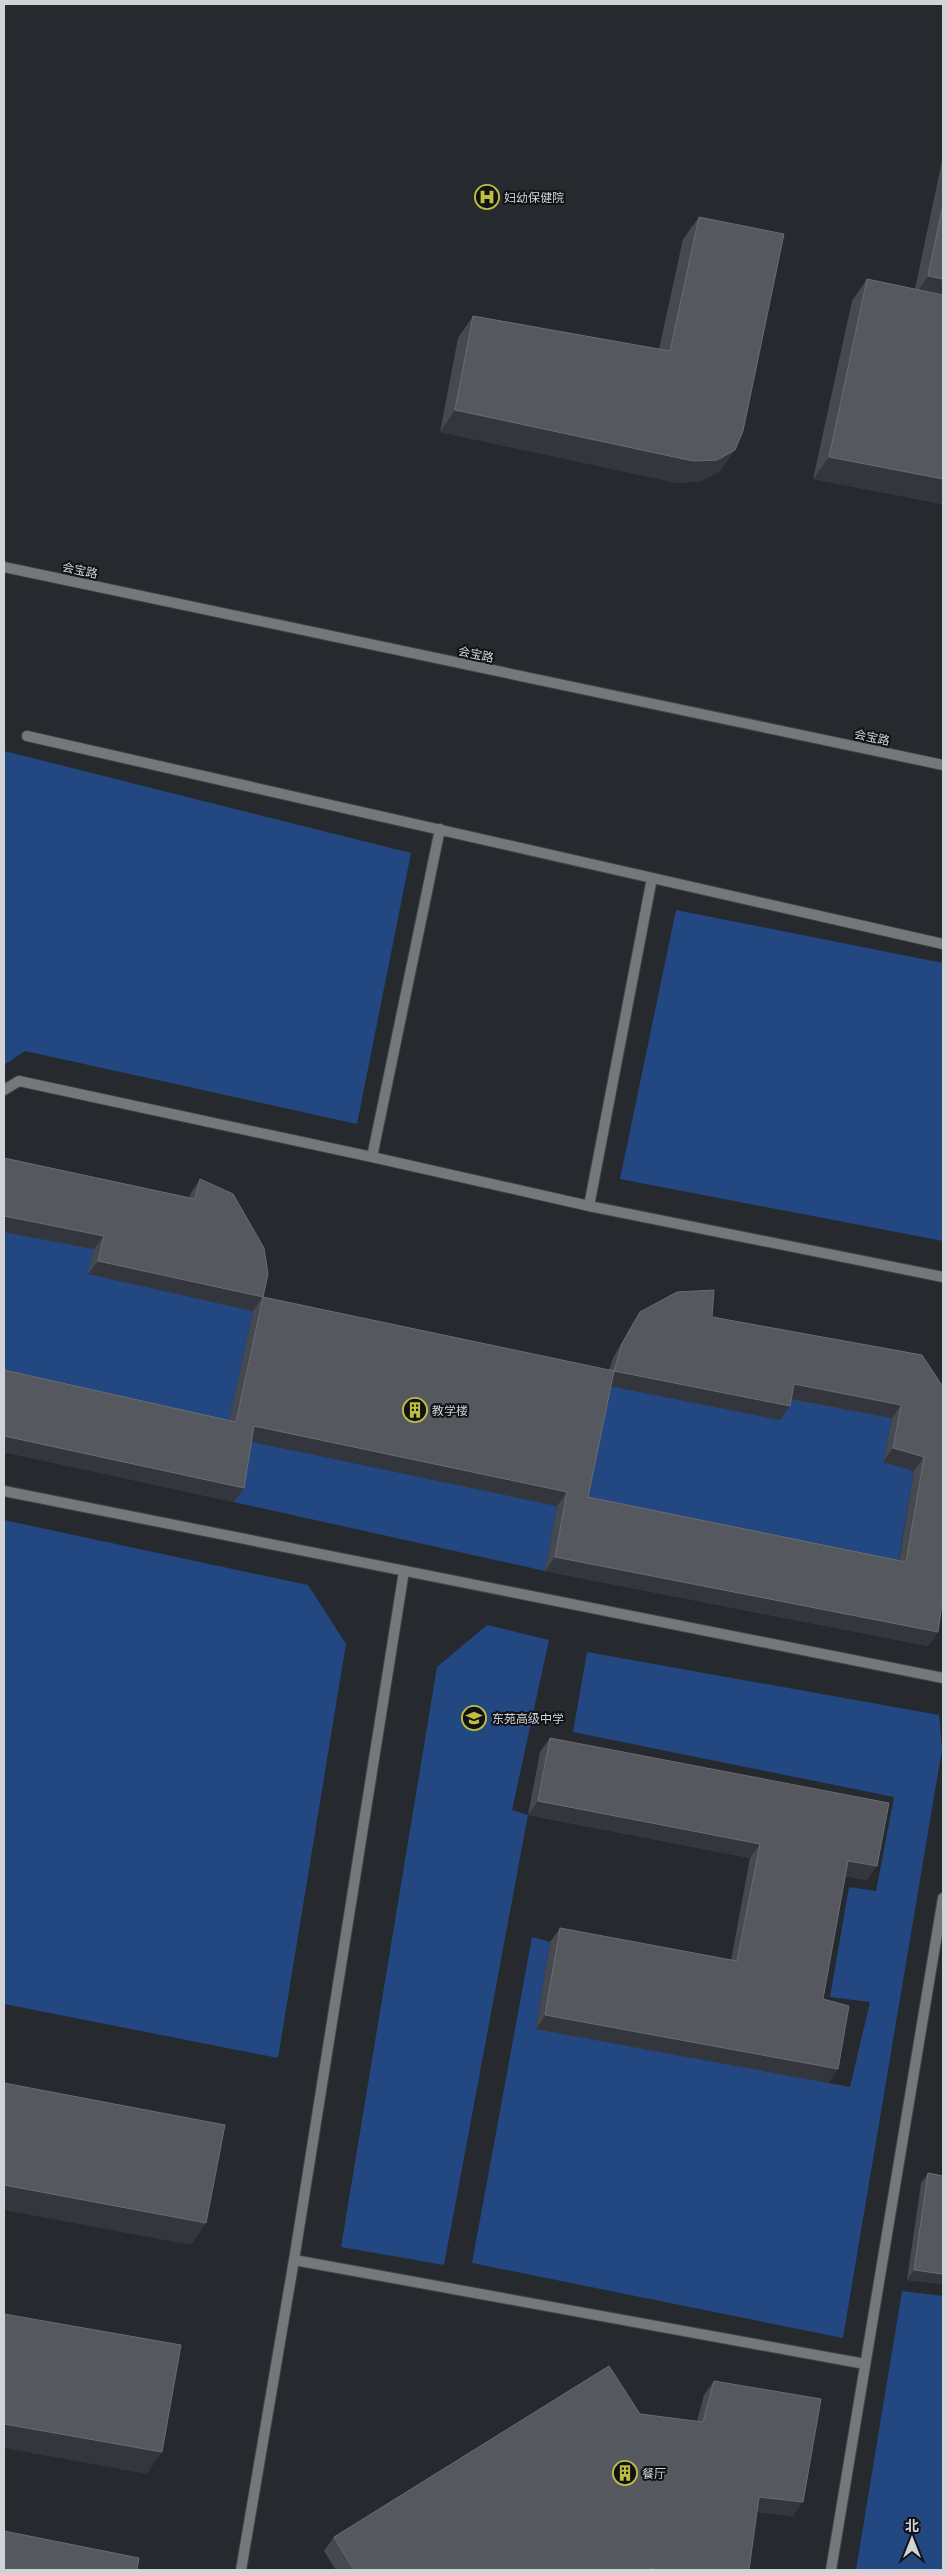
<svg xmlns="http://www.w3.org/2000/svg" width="947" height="2574" viewBox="0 0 947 2574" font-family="'Libre Baskerville','Noto Sans SC',serif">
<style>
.green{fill:#224781}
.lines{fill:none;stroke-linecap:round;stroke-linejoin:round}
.service-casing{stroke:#41454a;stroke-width:12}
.tertiary-casing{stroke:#41454a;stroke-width:12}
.service{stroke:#75777a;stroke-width:10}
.tertiary{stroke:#75777a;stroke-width:10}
.wall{fill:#464a50;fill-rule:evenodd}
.shaded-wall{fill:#33373d}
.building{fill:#55595f;stroke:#696c72}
.labels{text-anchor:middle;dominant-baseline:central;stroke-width:4;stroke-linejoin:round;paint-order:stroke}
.poi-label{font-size:12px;fill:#d1d3d7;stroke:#111215;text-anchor:start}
.street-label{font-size:12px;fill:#d1d3d7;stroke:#111215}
</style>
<rect width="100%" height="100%" fill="#262a2f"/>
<path class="green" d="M4,751L411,853L357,1124L25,1051L4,1065Z
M676,910L943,963V1241L620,1179Z
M4,1232L94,1249L89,1274L253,1311L226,1436L4,1386Z
M605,1385L780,1420L784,1398L892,1418L883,1462L914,1471L896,1575L578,1510Z
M245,1440L557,1506L545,1571L234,1502Z
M4,1520L308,1585L346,1644L278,2058L4,2004Z
M487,1625L549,1640L512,1810L528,1815L444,2265L341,2247L437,1667Z
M587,1652L939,1715L942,1749L843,2338L472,2263L532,1937L550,1942L536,2029L850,2087L870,2002L830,1997L849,1887L876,1891L894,1797L573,1732Z
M902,2291L943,2296V2570H856Z"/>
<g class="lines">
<defs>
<path id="service" d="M27,736L943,944
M4,1090L19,1081L372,1157L440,829
M372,1157L589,1206L943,1277
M589,1206L652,878
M4,1491L943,1678
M294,2260L865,2364
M241,2570L294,2260L404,1571
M831,2570L943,1898"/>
<path id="tertiary" d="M4,567L943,765"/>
</defs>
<use href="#service" class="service-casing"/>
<use href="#tertiary" class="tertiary-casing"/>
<use href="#service" class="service"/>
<use href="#tertiary" class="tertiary"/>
</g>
<path class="wall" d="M943,156V504L813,479L852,301L867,279L915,289Z
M699,217L735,450L719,472L701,481L678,483L440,432L458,338L473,316L659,349L683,239Z
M200,1179L263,1297L609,1370L613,1358L631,1326L640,1312L712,1317L922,1355L938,1632L928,1646L545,1571L557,1506L252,1441L234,1502L4,1452V1370L229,1421L253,1311L88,1274L94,1249L4,1232L189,1198L191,1193ZM611,1386L780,1420L791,1400L892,1418L883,1462L914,1471L899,1560L588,1497Z
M550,1738L867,1880L845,1876L823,1999L829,2083L536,2029L550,1942L560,1928L731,1960L750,1858L528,1815L540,1752Z
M928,2173L943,2176V2284L907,2280L921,2183Z
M714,2381L793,2516L757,2512L749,2570H336L324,2551L334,2537L640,2414L697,2421L704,2395Z"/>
<path class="shaded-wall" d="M928,276L943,279V304L913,298Z
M455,410L735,450L719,472L701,481L678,483L440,432Z
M829,457L943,479V504L813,479Z
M4,1216L104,1236L94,1249L4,1232Z
M98,1261L263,1297L253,1311L88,1274Z
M614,1371L790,1406L780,1420L605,1385Z
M794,1384L901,1405L892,1418L784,1398Z
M254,1426L567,1492L557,1506L245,1440Z
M4,1436L244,1488L234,1502L4,1452Z
M893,1448L924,1457L914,1471L883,1462Z
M555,1557L938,1632L928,1646L545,1571Z
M538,1801L760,1844L750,1858L528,1815Z
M848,1861L877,1866L867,1880L838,1875Z
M545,2015L838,2069L829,2083L536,2029Z
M4,2185L206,2223L191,2245L4,2210Z
M914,2270L943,2274V2284L907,2280Z
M4,2424L162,2452L147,2474L4,2448Z
M759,2497L803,2502L793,2516L749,2511Z
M648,2568L661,2570H645Z"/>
<path class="building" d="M943,205V279L928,276Z
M699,217L784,234L743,431L735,450L717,460L693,461L455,410L473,316L670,351Z
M867,279L943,295V479L829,457Z
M4,1158L195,1199L200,1179L233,1194L264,1248L268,1274L263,1297L98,1261L104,1236L4,1216Z
M714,1290L712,1317L922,1355L943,1387V1597L938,1632L555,1557L567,1492L254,1426L244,1488L4,1436V1370L236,1422L263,1297L614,1371L588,1497L906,1562L924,1457L893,1448L901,1405L794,1384L790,1406L614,1371L622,1344L640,1312L677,1292Z
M550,1738L889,1803L877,1866L848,1861L823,1999L849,2006L838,2069L545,2015L560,1928L737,1961L760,1844L538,1801Z
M4,2083L225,2125L206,2223L4,2185Z
M928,2173L943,2176V2274L914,2270Z
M4,2314L181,2345L162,2452L4,2424Z
M609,2366L640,2414L703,2422L714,2381L821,2399L803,2502L759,2497L749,2570H661L648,2568L645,2570H354L334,2537Z
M4,2531L139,2558L137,2570H4Z"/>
<defs>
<symbol id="hospital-ring" viewBox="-11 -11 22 22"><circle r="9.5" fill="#111215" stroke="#bfbe41" stroke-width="1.5"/><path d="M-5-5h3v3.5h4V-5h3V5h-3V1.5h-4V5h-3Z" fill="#bfbe41"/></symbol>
<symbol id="building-ring" viewBox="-11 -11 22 22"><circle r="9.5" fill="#111215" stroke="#bfbe41" stroke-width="1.5"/><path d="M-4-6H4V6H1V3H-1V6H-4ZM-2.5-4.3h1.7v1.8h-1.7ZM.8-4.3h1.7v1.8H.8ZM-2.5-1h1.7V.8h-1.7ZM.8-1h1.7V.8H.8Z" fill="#bfbe41"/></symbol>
<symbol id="school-ring" viewBox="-11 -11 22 22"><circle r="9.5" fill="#111215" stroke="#bfbe41" stroke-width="1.5"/><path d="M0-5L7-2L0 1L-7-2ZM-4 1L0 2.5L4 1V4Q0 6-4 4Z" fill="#bfbe41"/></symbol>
</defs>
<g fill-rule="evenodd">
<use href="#hospital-ring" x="473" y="183" width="28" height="28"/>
<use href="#building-ring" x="401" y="1396" width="28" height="28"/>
<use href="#school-ring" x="460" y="1704" width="28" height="28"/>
<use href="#building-ring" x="611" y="2459" width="28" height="28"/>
</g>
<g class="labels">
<g class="poi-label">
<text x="504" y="197">妇幼保健院</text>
<text x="432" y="1410">教学楼</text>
<text x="492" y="1718">东苑高级中学</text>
<text x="642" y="2473">餐厅</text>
</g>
<g class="street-label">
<text transform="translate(80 570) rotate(12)">会宝路</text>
<text transform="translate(476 654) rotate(12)">会宝路</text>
<text transform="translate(872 737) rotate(12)">会宝路</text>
</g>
</g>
<rect width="947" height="2574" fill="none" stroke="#d1d3d7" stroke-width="10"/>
<g transform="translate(912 2539)" stroke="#111215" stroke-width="4" paint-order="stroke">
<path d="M0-4L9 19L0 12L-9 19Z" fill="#d1d3d7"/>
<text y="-8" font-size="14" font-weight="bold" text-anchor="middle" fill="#d1d3d7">北</text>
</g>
</svg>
